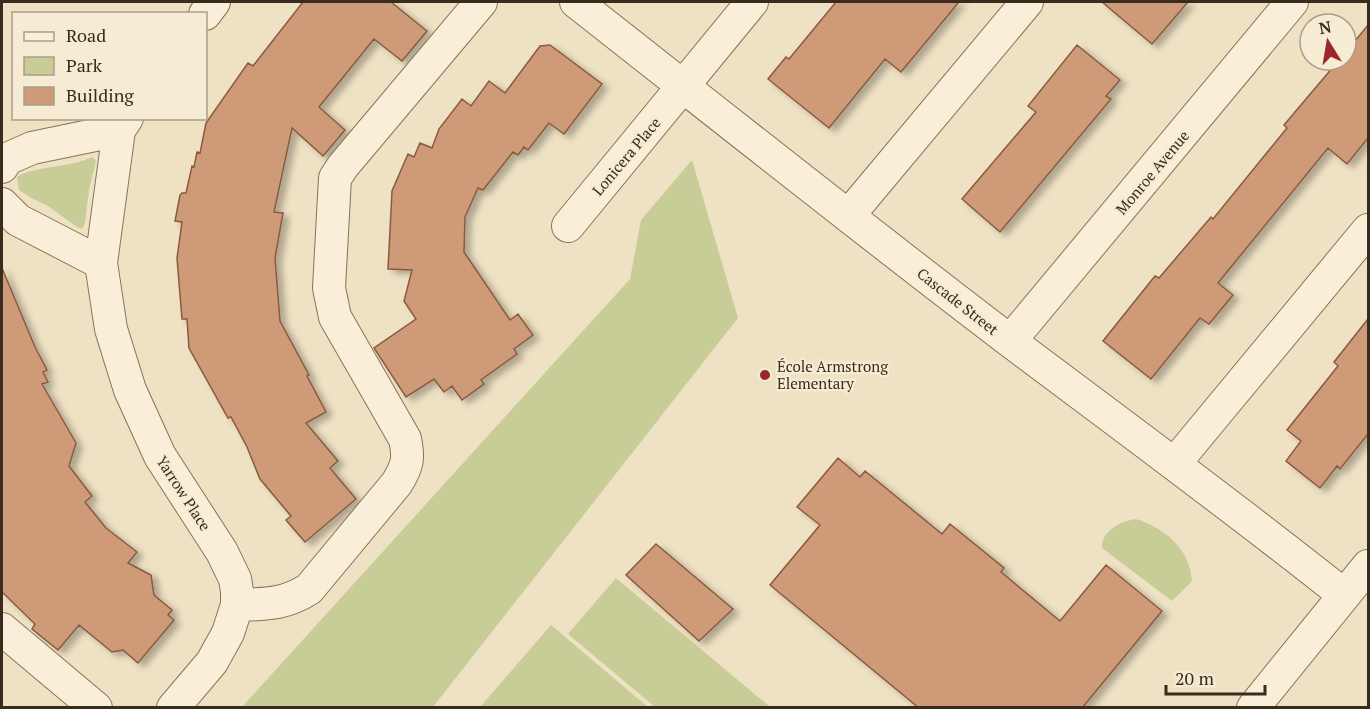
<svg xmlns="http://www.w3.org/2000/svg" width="1370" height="709" viewBox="0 0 1370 709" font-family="'PT Serif',serif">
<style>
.green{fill:#c8cd97}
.building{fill:#ce9a78;stroke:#895b3f;stroke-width:1.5;filter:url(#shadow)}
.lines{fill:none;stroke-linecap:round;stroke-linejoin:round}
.minor-casing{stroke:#8a7259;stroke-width:34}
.minor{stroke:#f9eed7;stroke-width:32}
.poi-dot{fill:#9a282b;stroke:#f6ebd3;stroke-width:2}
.labels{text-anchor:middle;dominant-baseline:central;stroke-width:4.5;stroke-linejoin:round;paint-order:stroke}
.street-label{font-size:15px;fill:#392b1e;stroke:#f6ebd3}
.poi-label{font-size:15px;fill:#392b1e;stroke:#f6ebd3;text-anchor:start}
</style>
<defs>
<filter id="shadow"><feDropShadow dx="6" dy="4" stdDeviation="3" flood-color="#0004"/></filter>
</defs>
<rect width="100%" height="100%" fill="#efe1c3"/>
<path class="green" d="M92,157L96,161L89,190L85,223L82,229L77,227L48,206L33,199L19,190L17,177C33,166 70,168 92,157Z
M692,160L738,318L433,707H242L630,279L641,220Z
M1136,519C1165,528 1190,549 1192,581L1172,601L1102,548C1101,531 1121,521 1136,519Z
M616,578L770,707H655L568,634Z
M551,625L648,707H480Z"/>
<path class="building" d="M303,2H391L427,31L402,61L374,39L319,107L345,130L323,156L292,128L274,212L283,213L275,258L280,321L309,375L307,376L326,412L306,423L338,461L330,468L356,499L305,542L286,520L291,516L260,479L247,447L231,417L228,418L189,348L187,319H182L177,258L182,222L175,221L180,195L182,193H186L192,166L194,167L197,152L200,153L206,123L248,63L253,66Z
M836,2H959L901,72L885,59L829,128L768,79L786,57L789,59Z
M1102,2H1188L1152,44Z
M1368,25V138L1347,164L1328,148L1218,283L1233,295L1209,324L1200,318L1151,379L1103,341L1155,276L1159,278L1211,217L1213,219L1287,128L1284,125L1339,60H1346V52Z
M550,45L602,84L564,134L549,123L528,150L524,147L518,155L513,152L483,190L478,188L465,217L464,252L510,320L518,314L533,335L514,349L517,354L481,380L484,384L462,400L452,386L444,392L434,379L406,397L374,348L416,319L404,301L412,270L388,269L392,191L408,154L414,157L420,143L432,148L439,129L462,99L471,106L489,81L505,93L540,46Z
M1077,45L1120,80L1106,96L1111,99L1000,232L962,199L1036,112L1028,106Z
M2,268L35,347L47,370L43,372L48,382L42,384L76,443L69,466L92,496L85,502L106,528L137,552L128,563L151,575L154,595L172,610L168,615L174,620L138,663L123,650L112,652L79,625L58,650L32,629L35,624L2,592Z
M1368,319V434L1340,469L1337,466L1320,488L1286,461L1301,441L1287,430L1338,366L1334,362Z
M838,458L860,477L865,471L942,534L950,524L1004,568L1001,572L1060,621L1106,565L1162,611L1082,708H919L770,585L820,525L797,507Z
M656,544L733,609L699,641L626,575Z"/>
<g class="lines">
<defs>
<path id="minor" d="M576,2C720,115 864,230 1010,341C1122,425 1235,508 1344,595
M205,14L214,2
M127,118L119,130L101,263L111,329L130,390L160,456L222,552L235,579L237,591V605L228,633L212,662L173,708
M2,167L7,159L32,148L119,130
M2,204L18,220L101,263
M848,216L1027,2
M568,226L752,2
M1010,341L1292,2
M1175,463L1368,230
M237,605C265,604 284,605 309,589L397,483C408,465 409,458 405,439L335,317L329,288L335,178L343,166L481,2
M2,629L96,708
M1253,708L1368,566"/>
</defs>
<use href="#minor" class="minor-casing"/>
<use href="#minor" class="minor"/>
</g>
<circle class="poi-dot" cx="765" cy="375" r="6"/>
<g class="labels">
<g class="street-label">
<text transform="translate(626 156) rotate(-50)">Lonicera Place</text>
<text transform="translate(1152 172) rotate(-50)">Monroe Avenue</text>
<text transform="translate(958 301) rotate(38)">Cascade Street</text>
<text transform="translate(184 493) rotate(57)">Yarrow Place</text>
</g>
<g class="poi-label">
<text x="777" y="366">École Armstrong<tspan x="777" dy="17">Elementary</tspan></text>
</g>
</g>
<rect width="1370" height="709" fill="none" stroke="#392b1e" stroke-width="6"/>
<rect x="12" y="12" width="195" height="108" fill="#f6ebd3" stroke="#aa9e8b" stroke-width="1.5"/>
<rect x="24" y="32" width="30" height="9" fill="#f9eed7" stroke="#aa9e8b" stroke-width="1.5"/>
<text x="66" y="42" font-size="18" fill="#392b1e">Road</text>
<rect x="24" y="57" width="30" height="18" fill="#c8cd97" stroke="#aa9e8b" stroke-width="1.5"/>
<text x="66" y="72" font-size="18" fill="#392b1e">Park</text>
<rect x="24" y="87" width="30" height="18" fill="#ce9a78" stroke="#aa9e8b" stroke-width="1.5"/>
<text x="66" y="102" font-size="18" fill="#392b1e">Building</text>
<g transform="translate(1328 42) rotate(349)"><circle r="28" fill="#f6ebd3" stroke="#aa9e8b" stroke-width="1.5"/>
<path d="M0-4.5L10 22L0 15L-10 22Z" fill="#9a282b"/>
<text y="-9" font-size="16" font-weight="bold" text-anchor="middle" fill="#392b1e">N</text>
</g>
<path d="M1166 685v9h99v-9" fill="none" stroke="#392b1e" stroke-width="3"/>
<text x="1175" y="685" font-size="18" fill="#392b1e" stroke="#f6ebd3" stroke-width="4.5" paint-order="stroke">20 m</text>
</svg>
